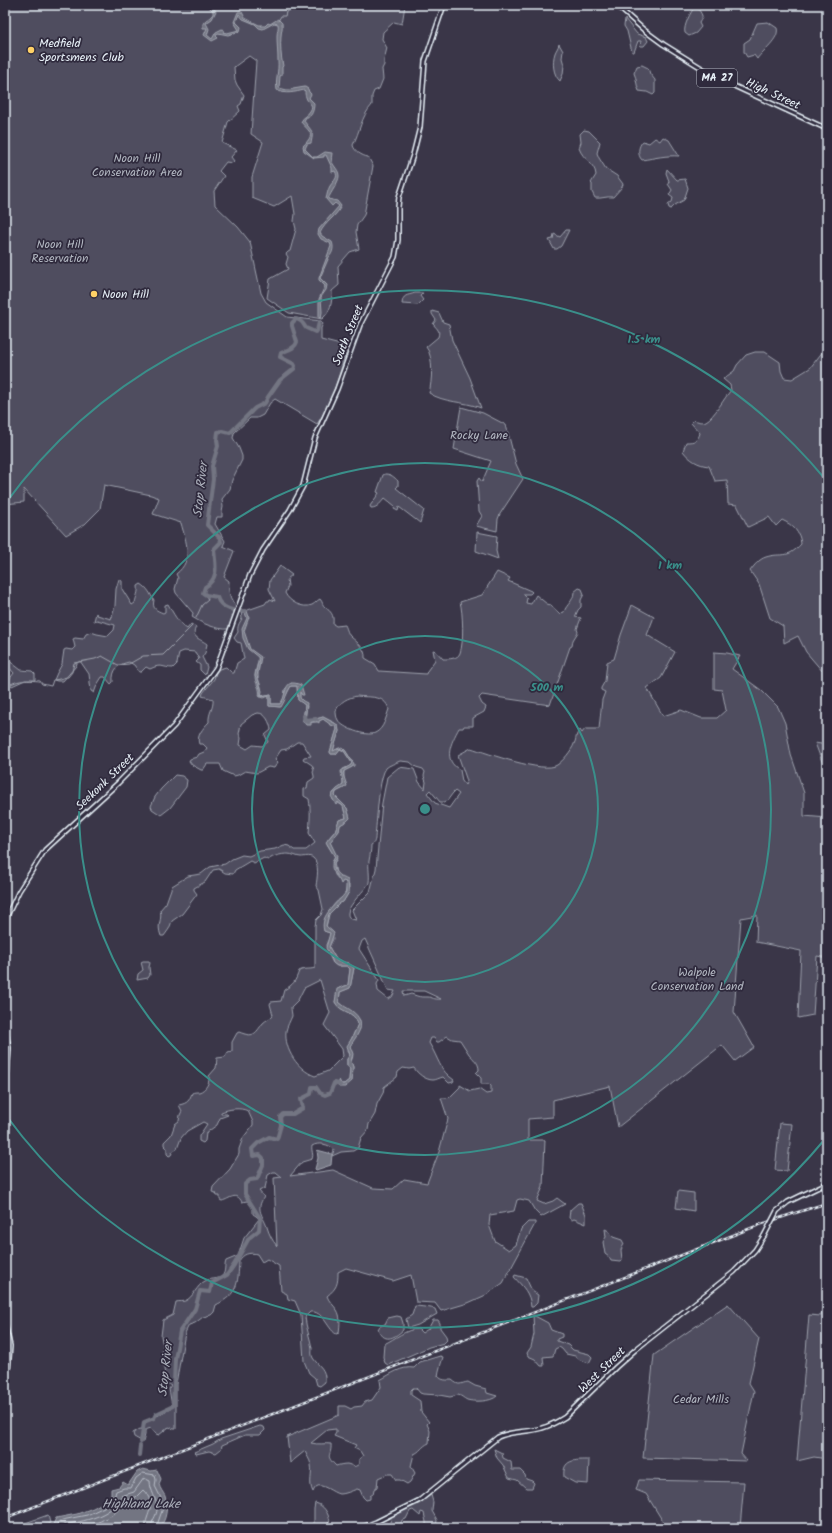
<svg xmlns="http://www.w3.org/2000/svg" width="832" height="1533" viewBox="0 0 832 1533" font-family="Kalam,sans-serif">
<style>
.green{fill:#504e5f;stroke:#9ca0ac;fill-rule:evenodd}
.water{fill:#737482;stroke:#a2a6b1}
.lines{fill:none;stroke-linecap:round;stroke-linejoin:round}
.shore{stroke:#b9bfc9;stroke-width:1}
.stream{stroke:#a2a6b1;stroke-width:1}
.river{stroke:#737482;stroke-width:4}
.major-casing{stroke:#e8f1f8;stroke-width:6}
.major{stroke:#2f2a3d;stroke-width:3}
.rail-casing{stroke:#e8f1f8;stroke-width:2.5}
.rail{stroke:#2f2a3d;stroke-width:1;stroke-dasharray:3;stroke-linecap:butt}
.major-bridge-casing{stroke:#e8f1f8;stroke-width:6;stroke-linecap:butt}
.major-bridge{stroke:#2f2a3d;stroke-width:3}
.ring{fill:none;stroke:#3a8f8a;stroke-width:2}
.poi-dot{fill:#ffd166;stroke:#2f2a3d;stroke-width:1.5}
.labels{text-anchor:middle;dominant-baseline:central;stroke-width:3.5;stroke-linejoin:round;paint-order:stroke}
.shield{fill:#2f2a3d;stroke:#b0b5c0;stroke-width:1}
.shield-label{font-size:11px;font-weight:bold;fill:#e8f1f8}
.poi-label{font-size:12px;fill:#e8f1f8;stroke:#2f2a3d;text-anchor:start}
.street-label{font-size:12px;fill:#e8f1f8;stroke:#2f2a3d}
.park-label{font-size:12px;fill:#b3b8c2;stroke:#2f2a3d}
.water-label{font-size:13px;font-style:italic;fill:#aeb2bd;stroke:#2f2a3d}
.centre{fill:#3a8f8a;stroke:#2f2a3d;stroke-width:2}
.ring-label{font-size:12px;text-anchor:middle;font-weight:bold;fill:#3a8f8a;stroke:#2f2a3d;stroke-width:3.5;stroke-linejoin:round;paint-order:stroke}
</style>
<rect width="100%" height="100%" fill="#3a3648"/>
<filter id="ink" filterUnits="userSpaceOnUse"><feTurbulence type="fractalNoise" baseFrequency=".025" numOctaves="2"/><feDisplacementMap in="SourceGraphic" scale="8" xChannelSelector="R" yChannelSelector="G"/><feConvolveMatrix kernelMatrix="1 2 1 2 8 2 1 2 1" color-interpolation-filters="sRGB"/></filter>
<g filter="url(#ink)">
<path class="green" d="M5,5H207L212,10L209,5H405L402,24L394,22L383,32L382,39L387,48L384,60V65L382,69L383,79L379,89L374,91L372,96V105C361,117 360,131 353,145C354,151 362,156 368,157L373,166L364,215L357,225L356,232L359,249L350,252L338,266L339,285L332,291C332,303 331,311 322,319L289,313L267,298L270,279L288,269L286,264L288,257L286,254L288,252L290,251L296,229L294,221L295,214L292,196L274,207L252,198V177L263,142L251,134L256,61L249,56L234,67L235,80L237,85L244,95L241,104L238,106L240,111L228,122L222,143L237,150L231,157L234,161L232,163L226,162L219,171L224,176L214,191L215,205L238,227L250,242L261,293L266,302L287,317L321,321L323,324L321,328V340L348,347C339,373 333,402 317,424L275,399L270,403L263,415L257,418H250L234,433L233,438L239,448L242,456V460L232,480L230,489L222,499L223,507L222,512V517H217L215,524L225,541L223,546L234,551L224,577L229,581C228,593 230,599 237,608L229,629C217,630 201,623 192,617L193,613L176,593L175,589L178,578L176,574C194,560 186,542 181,523L153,514L159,498L151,495L104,485L100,509L85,524L66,535L24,489V502L5,504Z
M695,6H697C698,10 703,14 702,18C701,20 700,21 699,23L701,27L696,33L689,36L685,33C683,26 691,12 695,6Z
M625,19L637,34L646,37L648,41L644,46H640L641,41H638L634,52H632L627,31L624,26Z
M768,22L777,28C780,39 763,50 757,59L754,55L747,57L744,52V43L750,39L757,23Z
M559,44L563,51L562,58L564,65L563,74L560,81C553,75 552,62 555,53C556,50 558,48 559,44Z
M642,65L648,68L650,74L655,80V93L653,95L647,92L639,91C636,85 637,79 634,73L637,66Z
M584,130L589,131L600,142L597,153L599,158L606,169L617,176L623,184L622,187L613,197C606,196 602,199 595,198L592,192V184L591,183L596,175C595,163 583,160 579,148L581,142L580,134Z
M663,137L669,140L679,156C666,155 655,158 642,160C637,155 638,146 643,141L649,143L655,138L660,141Z
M667,169L677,180L685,179L688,188L684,200L675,205L671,209L669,208L668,205L672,202L673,198L669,195L672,190L668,184L669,181L666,173Z
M566,230H569L561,246L557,249H554L549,240L553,239L554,234L560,237Z
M415,293H423L420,296L423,300L418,305L402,304C403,294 407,296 415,293Z
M432,311L439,313L443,322L449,324L452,340L470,378L481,408C464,401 444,403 429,393C432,382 434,356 426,347L438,337C440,330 438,330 433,324L436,320L432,314Z
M827,346V684L824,685L823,672L806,652L798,636L784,643L783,626L770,618L759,584L750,571C754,566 759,559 766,557C782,552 787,560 801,544C800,532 793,525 782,520L776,526L769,517L748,527L737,505L728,504L727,480L715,481L709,466C698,465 690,460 683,451L686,442C694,442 698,441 700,433L691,423L694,420C697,421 702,423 706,421C714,417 725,397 731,390L730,385L723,379L734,371L737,365L746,355L755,352H765L780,362L781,371L784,378L792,379L810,368Z
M461,407L483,413L506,425L516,464L523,479L500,514L498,519L497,531L476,526L482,516L479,511L477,481L479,478L482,482L491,461L454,449Z
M385,474C391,474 394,477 398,481V486L396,488L424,510L420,523L399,507L398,511L394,509L395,506L385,498C381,502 378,508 371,508L370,506L379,493L377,492L383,475Z
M477,532L497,536L496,551L498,559L476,551Z
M280,566L292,575L287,579L288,586L285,593C289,602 303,609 312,605C316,603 316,601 320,599C323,602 322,605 325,607C331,612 334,614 333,624L336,626L345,625C347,629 348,635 351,637C357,642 366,649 365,658L375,664L379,671L426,674L427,671L435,660L433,650L436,651L443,659C449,659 458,659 460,653C464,643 463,612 460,602L482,595L497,572L510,578L508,581L531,591L532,592L530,594H523L527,598L526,603L531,604L536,595L547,604L551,605L559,614L564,612C567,603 573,603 574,592L579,588L582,589L584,594L581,600V607L578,610L575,617L581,618L577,629L578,632L573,640L572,646L570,647L550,705L482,695L479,698L482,704L486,707L484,712L473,718V726H464L463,728H459C451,743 442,760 460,770L462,781L465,785L467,781L458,755L471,748C487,753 544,774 557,765C563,761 572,750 574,744C577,738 575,735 580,730L582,733L585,729H599L602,700L605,692L601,690V688L605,681L607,662L614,659L621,635L632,605L654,617L647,635L675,652L661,678L647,688L663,716L681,710L701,718H717L726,710L722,690L714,689V652L727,653L740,656L732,669L761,690L778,707L785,723L791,755L804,793V816L827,818V958L817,956L813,1015L798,1018L801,951L756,942L757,915L741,918L734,1012L754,1047L735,1061L722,1045L618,1127L610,1086L553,1100V1117L528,1119V1140H545L543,1187L537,1201L544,1204L553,1201L557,1198L565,1204L541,1217L535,1211L529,1201L520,1199L517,1200L514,1211L490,1215L489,1225L495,1241L509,1250L516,1245L521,1229L528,1222H535V1224L503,1283L486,1295L468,1303L441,1311L435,1303L416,1302L411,1275L393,1281L346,1268L338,1272C338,1284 337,1288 327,1296C329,1302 333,1304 337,1310C341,1316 340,1325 339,1333L336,1334C327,1328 323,1310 310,1312L305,1317C306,1328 310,1337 312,1348C312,1351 311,1355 313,1358C319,1367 326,1368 325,1382L320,1386L317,1385L315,1378L309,1373L304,1361L301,1315L295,1301L288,1299L287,1294L281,1291L279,1266L267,1259L262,1262L257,1254C249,1252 243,1254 239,1261C238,1284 238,1294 216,1305L214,1312L211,1315L203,1317L195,1323L189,1325L185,1333L176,1384V1429H174L169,1427L159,1435L156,1434L151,1428L145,1430V1435L143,1442L134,1437L133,1433L140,1429L144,1430V1427L146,1422C153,1417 168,1412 172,1406L169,1389L171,1386L163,1381L165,1374L164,1369V1361L161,1355L163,1346L161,1336L163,1320L173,1315L176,1302C179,1301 182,1302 185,1301C194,1297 196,1286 205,1281C210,1278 218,1280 222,1276C226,1272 224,1266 226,1261L238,1256L244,1238L259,1219L256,1216L253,1214V1208L247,1201L242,1202C236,1191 230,1199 222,1201L220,1200V1196H217L216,1193L212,1192L213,1187L230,1169L239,1154V1149L243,1138L253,1125V1122L248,1111C240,1107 229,1109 221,1112V1114H227L228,1115L220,1118L217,1125L206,1133L205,1141L203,1143L199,1141V1136L207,1124L203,1122L187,1131L181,1138L177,1149L173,1151L171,1155L169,1156L167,1154V1148L164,1145V1142L171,1135L175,1124L179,1121L180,1115L182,1111L179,1105C188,1103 189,1101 192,1093C194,1092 196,1092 199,1092C206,1090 210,1082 209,1076L216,1068L217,1058L225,1057L228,1052L232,1051V1042L237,1033L239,1032C254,1038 255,1034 263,1023C266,1020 270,1019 273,1015L270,1004L271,1002L281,1001L284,990C294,984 295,982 299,971C305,968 309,970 315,968V926L316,920L321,915L323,909L319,890L316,886C317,878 320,864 313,858C309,855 305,857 301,857C297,857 293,854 288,854C281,854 273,856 268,860L264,858L254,863L250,861L235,870L233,874L225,873L219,869L213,870L205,882L194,888V890L197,894L182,914L172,921L169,929L164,936H161C156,923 163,921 160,910L166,903L172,886L188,876L201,874L210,867L225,864L232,859L242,855L249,856L260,851L275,849L284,845L289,846L294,850H306L315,843L309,833C310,821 311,811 309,799L304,796V789L307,788L308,782L314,778V776L313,772L314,770L312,765L303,759L304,757L311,756L302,742H297L287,749L281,750L275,759L278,762L274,768L268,767L257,773L245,771L238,775L234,776L223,771L220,764H207L203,770H201L192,765L189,761L190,759L197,757L199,754L204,752L207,748L203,744H199C196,736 203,728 209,722C208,713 214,708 213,699L202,696L203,693L214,679L216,673L219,669L226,667L232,673H234L237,663L244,659L241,643L237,642L234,638L238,632C237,627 239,623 242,619L241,610L247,612L245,611L265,604L267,601H269L270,599L275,601L269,589L270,580ZM258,656C262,662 258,668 258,675C258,683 263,685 261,696L271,694V704H280L284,698L285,689L291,683L301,686L302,695L300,692V698L307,706L305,720L316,719L323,717L335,723L339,731L333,751L342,747L345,750L354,764V766L344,771V788L336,792L335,796L347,808L349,815L345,822L340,825L339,831L330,842L337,859L334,863L336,873L349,885V892L343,902L340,903L329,914L326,927L332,931L333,939L329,947L337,961L344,963L354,968L350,988L340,992L339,1002L360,1020V1029L350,1046C351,1052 355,1055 351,1061L353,1067L352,1081L338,1086L339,1080L341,1084H344L349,1080L350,1068L347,1066V1059L350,1055L348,1051L350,1042L358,1024C354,1010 340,1013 335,1002L339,988L348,985L350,969L347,966H337L333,963C331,960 326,948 326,945C327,941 330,938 330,933L324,931C328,914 329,906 345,895L347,884L344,881H340L335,875L332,862L335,857L327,844L328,839L335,831L339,820L346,818L343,806L333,800V793L343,785V769L350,766L352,763L344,751L340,749L336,754H331L330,752L337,729L336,727L333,726L323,719L317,722L305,723L303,721L305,705L298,700L297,686H291L280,707L269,706V696L264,698L259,696C261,688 255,684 255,676C255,669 259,663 258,656ZM357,696C369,698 384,694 389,709C386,717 384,729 375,733C366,737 342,728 338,720C336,717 336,713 336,710C341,701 347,698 357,696ZM258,713C266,713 270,723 271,730L265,735L268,742L262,746L253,745L247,749L240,745L241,738L239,734L241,724L252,715ZM400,761L410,762L416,767L423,769L425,772L424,776L426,782L425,789L419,782L414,769L399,767L387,777L382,803L376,869L370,892L352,910L356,920C332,917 369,888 369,882C370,876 368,866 369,861C370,855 371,851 371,845C374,843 374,843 375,839C375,837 377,816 377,815C378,805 380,776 386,768C389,765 396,763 400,761ZM430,790L440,802C449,803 449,796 455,791L459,794L449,808L435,803L427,793ZM365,939L388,990L395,991L392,997L388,999L378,991L377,984L379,980L359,949L362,941ZM320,980L330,1013L324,1025L342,1049L343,1056L328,1071L315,1076C298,1070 284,1050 286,1031C287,1026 290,1021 292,1016C292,1014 291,1010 291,1007L298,1000L304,988ZM403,991H424L441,999C434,1000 432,997 428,997C419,997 420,997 411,994L404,996ZM447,1036L452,1039L460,1040C463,1045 466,1049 469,1054C473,1059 479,1062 479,1070L476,1073L481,1078V1084H489L491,1086V1093L486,1094L479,1089L470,1091L460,1085V1087L449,1098L448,1097L447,1098H441L448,1119L439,1152L427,1183L404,1179L393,1189L373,1188L333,1170L290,1176L302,1162L312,1159C314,1154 311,1151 312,1146C318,1142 330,1144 334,1150L332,1156L341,1152L353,1151L358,1148L361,1138L368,1130L369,1124L375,1114L377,1104L383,1093L384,1087L397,1077L398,1072L403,1068L409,1069L414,1068C417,1073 425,1080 433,1080C436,1080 439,1078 443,1077L449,1083L453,1082L454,1080C439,1070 439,1059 429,1043L431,1038H434L437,1042H439ZM273,1172H276L282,1177L274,1178L277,1246C272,1240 269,1234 267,1227C263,1215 255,1210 264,1197L259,1191L265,1188L268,1175Z
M119,579L122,581V589L132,605L135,603C136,597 139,592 138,586L141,584C148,588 150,594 154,600C152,609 156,610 163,613L165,612V605L168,604C173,613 178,623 187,629L191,624L196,627C190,638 201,639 207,644L205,653L202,657L207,667L205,675L200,670V665L196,662L199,659L195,652L184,651L179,653L177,664L173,668C162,668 162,663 150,669L146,667L141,672H139L134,665L129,662C118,664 112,670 113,682L111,684L105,677H102L97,685L94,693L91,691L89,674L80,661L77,663L76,666L63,681H57L54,680L57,673L62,664L64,650L66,649L72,650L75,647L73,639L75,638L83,639L86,634L91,632L97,634L108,636L114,630L115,625L97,620L94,621L96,613L97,615L111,619L115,606L116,589Z
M8,660L21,670L32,671L35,674V680H25L12,686L8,681L14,673L7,665Z
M815,743L827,745V775Z
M175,775L182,776L187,780L186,787L170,808L161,815L152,809L151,806L155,797L161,789Z
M143,961H149L150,963L149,967L150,975L148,978L137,980L138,974L143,970L141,962Z
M780,1123L792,1124L787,1171L775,1170Z
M678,1191L694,1193V1211L676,1208Z
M578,1203H581L586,1215V1224L574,1219L572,1220L569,1218L570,1210Z
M605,1229L609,1231L613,1237L622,1240L624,1244L621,1250L622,1260L620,1262L611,1261L609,1257L605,1254L603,1242L606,1237Z
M515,1275L526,1278L532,1291L538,1295L537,1303L533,1307H531C530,1293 523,1287 514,1277Z
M824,1301H827V1459L814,1457L797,1461L809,1315L821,1316Z
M728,1304L759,1339L749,1383L754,1391L741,1454L747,1461L643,1458L654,1355Z
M415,1306C418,1306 433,1308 435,1309L437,1314L418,1325L408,1328L406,1319L412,1315Z
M533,1315L548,1323L551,1330L562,1334V1337L557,1339V1341L568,1345L573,1350L589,1354L592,1357L589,1363L580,1360L575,1356L566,1354L562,1349L559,1347L555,1349L553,1356L543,1357L544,1366H541L535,1359L528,1356L527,1353L531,1347L534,1334Z
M397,1316L401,1317L403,1323V1330C393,1339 384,1343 378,1329L380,1326L385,1324L388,1318Z
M433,1320H438L440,1323V1328L446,1336L447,1340L444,1343L429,1347L388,1365L385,1363L383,1357L384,1344C395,1339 406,1329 418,1329L422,1333L428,1329Z
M440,1356L443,1357C441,1364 439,1369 438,1376C442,1381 447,1380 452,1380C460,1387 460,1383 468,1382L475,1386L486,1389L487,1393L497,1396C491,1402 474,1402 467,1400C463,1398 462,1396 458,1395L450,1397L439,1395L423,1394L420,1393L416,1388H413L411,1390V1395L420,1401L421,1412L429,1422L427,1424L430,1431L429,1443C422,1446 420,1452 414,1454L411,1466L415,1473L410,1482L407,1484L400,1480H396L392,1474H387L378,1478L377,1487L374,1489L373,1494L370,1496V1499L366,1500L363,1497L360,1490L357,1489C351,1491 346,1494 339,1494C333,1493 321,1482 316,1487C315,1488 314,1490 313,1492C308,1483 313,1474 311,1465C310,1459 306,1455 305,1451L290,1463L287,1437L339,1415V1406H345L351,1409L354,1407L362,1406L365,1402L372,1400L381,1387L380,1380C391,1374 401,1366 414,1368L420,1362ZM336,1429V1433L334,1436L356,1445L354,1448L360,1451L363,1456L359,1459V1464C353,1469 353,1465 347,1464C343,1464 339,1465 336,1466C324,1454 332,1457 331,1444C326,1443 318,1445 311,1443L327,1430Z
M260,1426L264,1427L265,1430L260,1435H245L222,1445L221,1449L216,1453L209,1451L196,1454L194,1452L213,1444L221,1439Z
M494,1449L502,1453L503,1458L511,1462L512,1470H520L525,1475L526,1479L532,1481L534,1483L532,1488H526L517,1480L509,1478L503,1465L497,1458Z
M589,1460L588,1484L575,1483L564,1477C562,1459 575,1460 589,1460Z
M639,1480L744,1482L740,1528H667L646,1494L636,1490Z
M431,1495L433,1502L432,1511L437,1520L436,1528H426V1522L424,1513L421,1512L420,1516L413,1510L410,1511L406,1519L402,1520L399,1528H389L391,1517L397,1513L417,1505Z
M315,1503C324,1505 328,1513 330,1521L323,1528H314V1509Z
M48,1515L50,1523L36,1528H11Z"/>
<path class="water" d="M207,5H211L216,11L212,19L206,23L209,29L207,35L212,39L216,32L222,29L225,31L223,32L227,33L239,30L234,22L238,12H242L245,18L259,25H262L261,26H265L268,23L270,24L278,19L282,23C283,28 281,32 281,36C280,46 281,57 283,66L282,67V75L280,76L279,88L287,90L305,87L308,89L309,92L311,94L309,98L314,103C314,108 313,114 309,117H306L304,121C312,132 314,130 311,143L307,144L305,149L313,157H317L325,152L332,153C329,166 339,167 339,176C339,182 331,192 328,199L337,201L341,206C337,216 325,222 320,233L322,236L332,242C334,247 333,253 329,257L320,278L327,285L326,290L321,297L322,312L321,318H319V299L325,286L319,280V278L331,246L330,243L321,239L318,234L319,229L339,206L335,203L332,206L326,199C327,195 328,189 330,186C334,180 339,178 335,171L332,172V168L326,155H324V157L314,158L304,151L303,146C316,133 310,133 301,122C303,117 307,116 310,111C315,104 307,103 306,97C305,95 305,93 305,91L304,90C296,92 284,95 277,90C275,80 279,71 278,61C278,53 277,45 277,36C277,31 279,28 278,24L274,23L263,29L259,28L255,24L243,19L239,14L236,22L241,27L240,31L228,35L218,33L216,36L218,38L212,41L204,35L207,28H203C201,20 209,20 213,14V11Z
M241,611H247L249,617L244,631L250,649L261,657L257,676L262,691L261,696L271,694V704H280C288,695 282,677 301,685L304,695H302L300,692C299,699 301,700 307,703L305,720L316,719L323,717L338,725L339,731L333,751L339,748L345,750L354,764L352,767L344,771L343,774L347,786L336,792L335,796L347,808L350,818L347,821L340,825L339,831L330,842L337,856C337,859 334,861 334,864C333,874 342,877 348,880L349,892L343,902L340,903L329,914L326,926L334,933L329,947L337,961L348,963L354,968L350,988L340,992L339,1002C343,1006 348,1008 352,1011C368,1023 358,1034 350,1046L353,1054L351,1061L353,1067L352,1081L345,1087H339L336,1083L339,1080L341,1084H344L349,1080L350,1068L347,1066V1059L350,1055L347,1046L352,1038L358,1024C354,1010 340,1013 335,1002L337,989L348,985L350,969L347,966H337L333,963L331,957L326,948L330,933L324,931C319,914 338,904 346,892V882L343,881L341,884C337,872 327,871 335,857L326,842L335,831L339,820L346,818L343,806L338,802L336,805L331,796L337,789L343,785C344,781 341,776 341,771L351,765L352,763L344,751L340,749L336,754H331L330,752L337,729L336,727L331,725L323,719L319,721V723L316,721L311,722V725H306L303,721L305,705L298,700L297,686H291C286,692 286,700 281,707L269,706V696L260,697V689L255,676L259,658L248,649L243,638L242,629L247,618L245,613H241Z
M317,1150L332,1154L331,1165L316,1170L315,1169L318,1158Z
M143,1469L151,1471L157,1470L161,1479L159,1484C160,1489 163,1492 165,1496C168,1506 167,1522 158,1528H47L52,1527L56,1518L77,1514L93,1508L102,1503L111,1496V1489L119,1487L123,1482L128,1485L137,1472Z"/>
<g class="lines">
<path class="shore" d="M56,1528L58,1522L62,1520L87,1515L104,1507L114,1498L116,1491L124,1488H131L136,1478L143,1473L155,1475L156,1480L155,1486L160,1496L163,1508L156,1528
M61,1528L63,1525C83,1521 112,1517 121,1496L134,1492L144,1478L150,1481C150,1491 157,1498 157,1509C157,1516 151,1521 151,1528
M81,1528C98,1523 117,1516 126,1500L136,1497L143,1490C158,1505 146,1513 145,1528"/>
<path class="stream" d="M278,21L281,16H285L286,12L294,8L295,5
M196,618L202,605L208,600L206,595
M5,690C11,679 28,680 40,681L42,684L51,686L53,680C58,680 65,677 68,677L72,672L74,663L95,659L102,656L118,665L129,664L143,656L163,655L192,626"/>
<path class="river" d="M245,611C234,612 220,608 217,597L206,595L203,593L205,587C220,578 215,564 214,549L221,542L220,538L207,525L213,479L212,466L218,446L217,440L218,432L222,431L230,433L255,408L265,403L268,397L280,380L294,369L295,366L294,364L280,357L281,353C287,350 295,349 297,342L292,326V323L296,319C304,322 302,323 306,328L315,332L317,331L319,322
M304,716L305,720L316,719
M141,1442L144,1422L154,1418L156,1414L173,1406L175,1359L180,1331L195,1309L200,1291L210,1292L212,1283L227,1275L234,1265L249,1238L259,1230L260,1218L248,1199L245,1194V1184L250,1180L257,1179L263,1165V1158L260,1155L253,1156L252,1149L258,1143L269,1137L277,1139L281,1125L280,1117L283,1114H293L303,1108L301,1099L311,1094L312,1087H316L320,1093L325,1095L330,1093L334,1083L340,1085
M139,1455L140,1446"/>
<defs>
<path id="major" d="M616,5L644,30L663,44L721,80L827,129
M5,920L19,891L45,850L118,783L174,726L216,668L220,658L250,575L263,550L290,510L303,486L315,438L337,389L360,325L395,257L398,240V207L399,197L413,155L420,127L425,61L444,5
M5,1029L9,1048L5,1102
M777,1211L788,1202L827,1183
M5,1324L10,1346L5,1407
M360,1528L376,1522L420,1500L498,1437C513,1430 527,1433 542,1428C550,1426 557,1422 565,1417L616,1367L635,1350L734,1272L755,1250L764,1236"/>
</defs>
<use href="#major" class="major-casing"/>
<use href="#major" class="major"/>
<defs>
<path id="rail" d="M5,1518L759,1225L792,1214L827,1203"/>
</defs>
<use href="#rail" class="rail-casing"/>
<use href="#rail" class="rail"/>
<defs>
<path id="major-bridge" d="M764,1236L777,1211"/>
</defs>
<use href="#major-bridge" class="major-bridge-casing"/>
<use href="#major-bridge" class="major-bridge"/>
</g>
</g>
<g class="ring">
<circle cx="425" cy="809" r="173"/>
<circle cx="425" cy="809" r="346"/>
<path d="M825 1139A519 519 0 0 1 5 1114M5 504A519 519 0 0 1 825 479"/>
</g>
<g class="poi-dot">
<circle cx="31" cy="50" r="4"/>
<circle cx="94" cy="294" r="4"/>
</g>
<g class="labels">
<rect class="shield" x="697" y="69" width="40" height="18" rx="3"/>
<g class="shield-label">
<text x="717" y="78">MA 27</text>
</g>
<g class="poi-label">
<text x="39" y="43">Medfield<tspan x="39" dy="14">Sportsmens Club</tspan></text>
<text x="102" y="294">Noon Hill</text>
</g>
<g class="street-label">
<text transform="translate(773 94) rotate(25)">High Street</text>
<text transform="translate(348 335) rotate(-68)">South Street</text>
<text transform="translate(105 782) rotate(-44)">Seekonk Street</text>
<text transform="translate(602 1370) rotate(-44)">West Street</text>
</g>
<g class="park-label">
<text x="137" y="158">Noon Hill<tspan x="137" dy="14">Conservation Area</tspan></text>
<text x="60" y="244">Noon Hill<tspan x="60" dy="14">Reservation</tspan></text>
<text x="479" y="435">Rocky Lane</text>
<text x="697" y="972">Walpole<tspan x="697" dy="14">Conservation Land</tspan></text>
<text x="701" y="1399">Cedar Mills</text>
</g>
<g class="water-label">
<text transform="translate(201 490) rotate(-84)">Stop River</text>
<text transform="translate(166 1369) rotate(-84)">Stop River</text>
<text x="141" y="1504">Highland Lake</text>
</g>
</g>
<circle cx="425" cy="809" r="6" class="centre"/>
<g class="ring-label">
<text x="644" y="343">1.5 km</text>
<text x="670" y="569">1 km</text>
<text x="547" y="691">500 m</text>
</g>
<rect width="832" height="1533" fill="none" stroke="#2f2a3d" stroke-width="20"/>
<rect x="10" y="10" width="812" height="1513" fill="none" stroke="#e8f1f8" stroke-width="1.5" filter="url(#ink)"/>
</svg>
